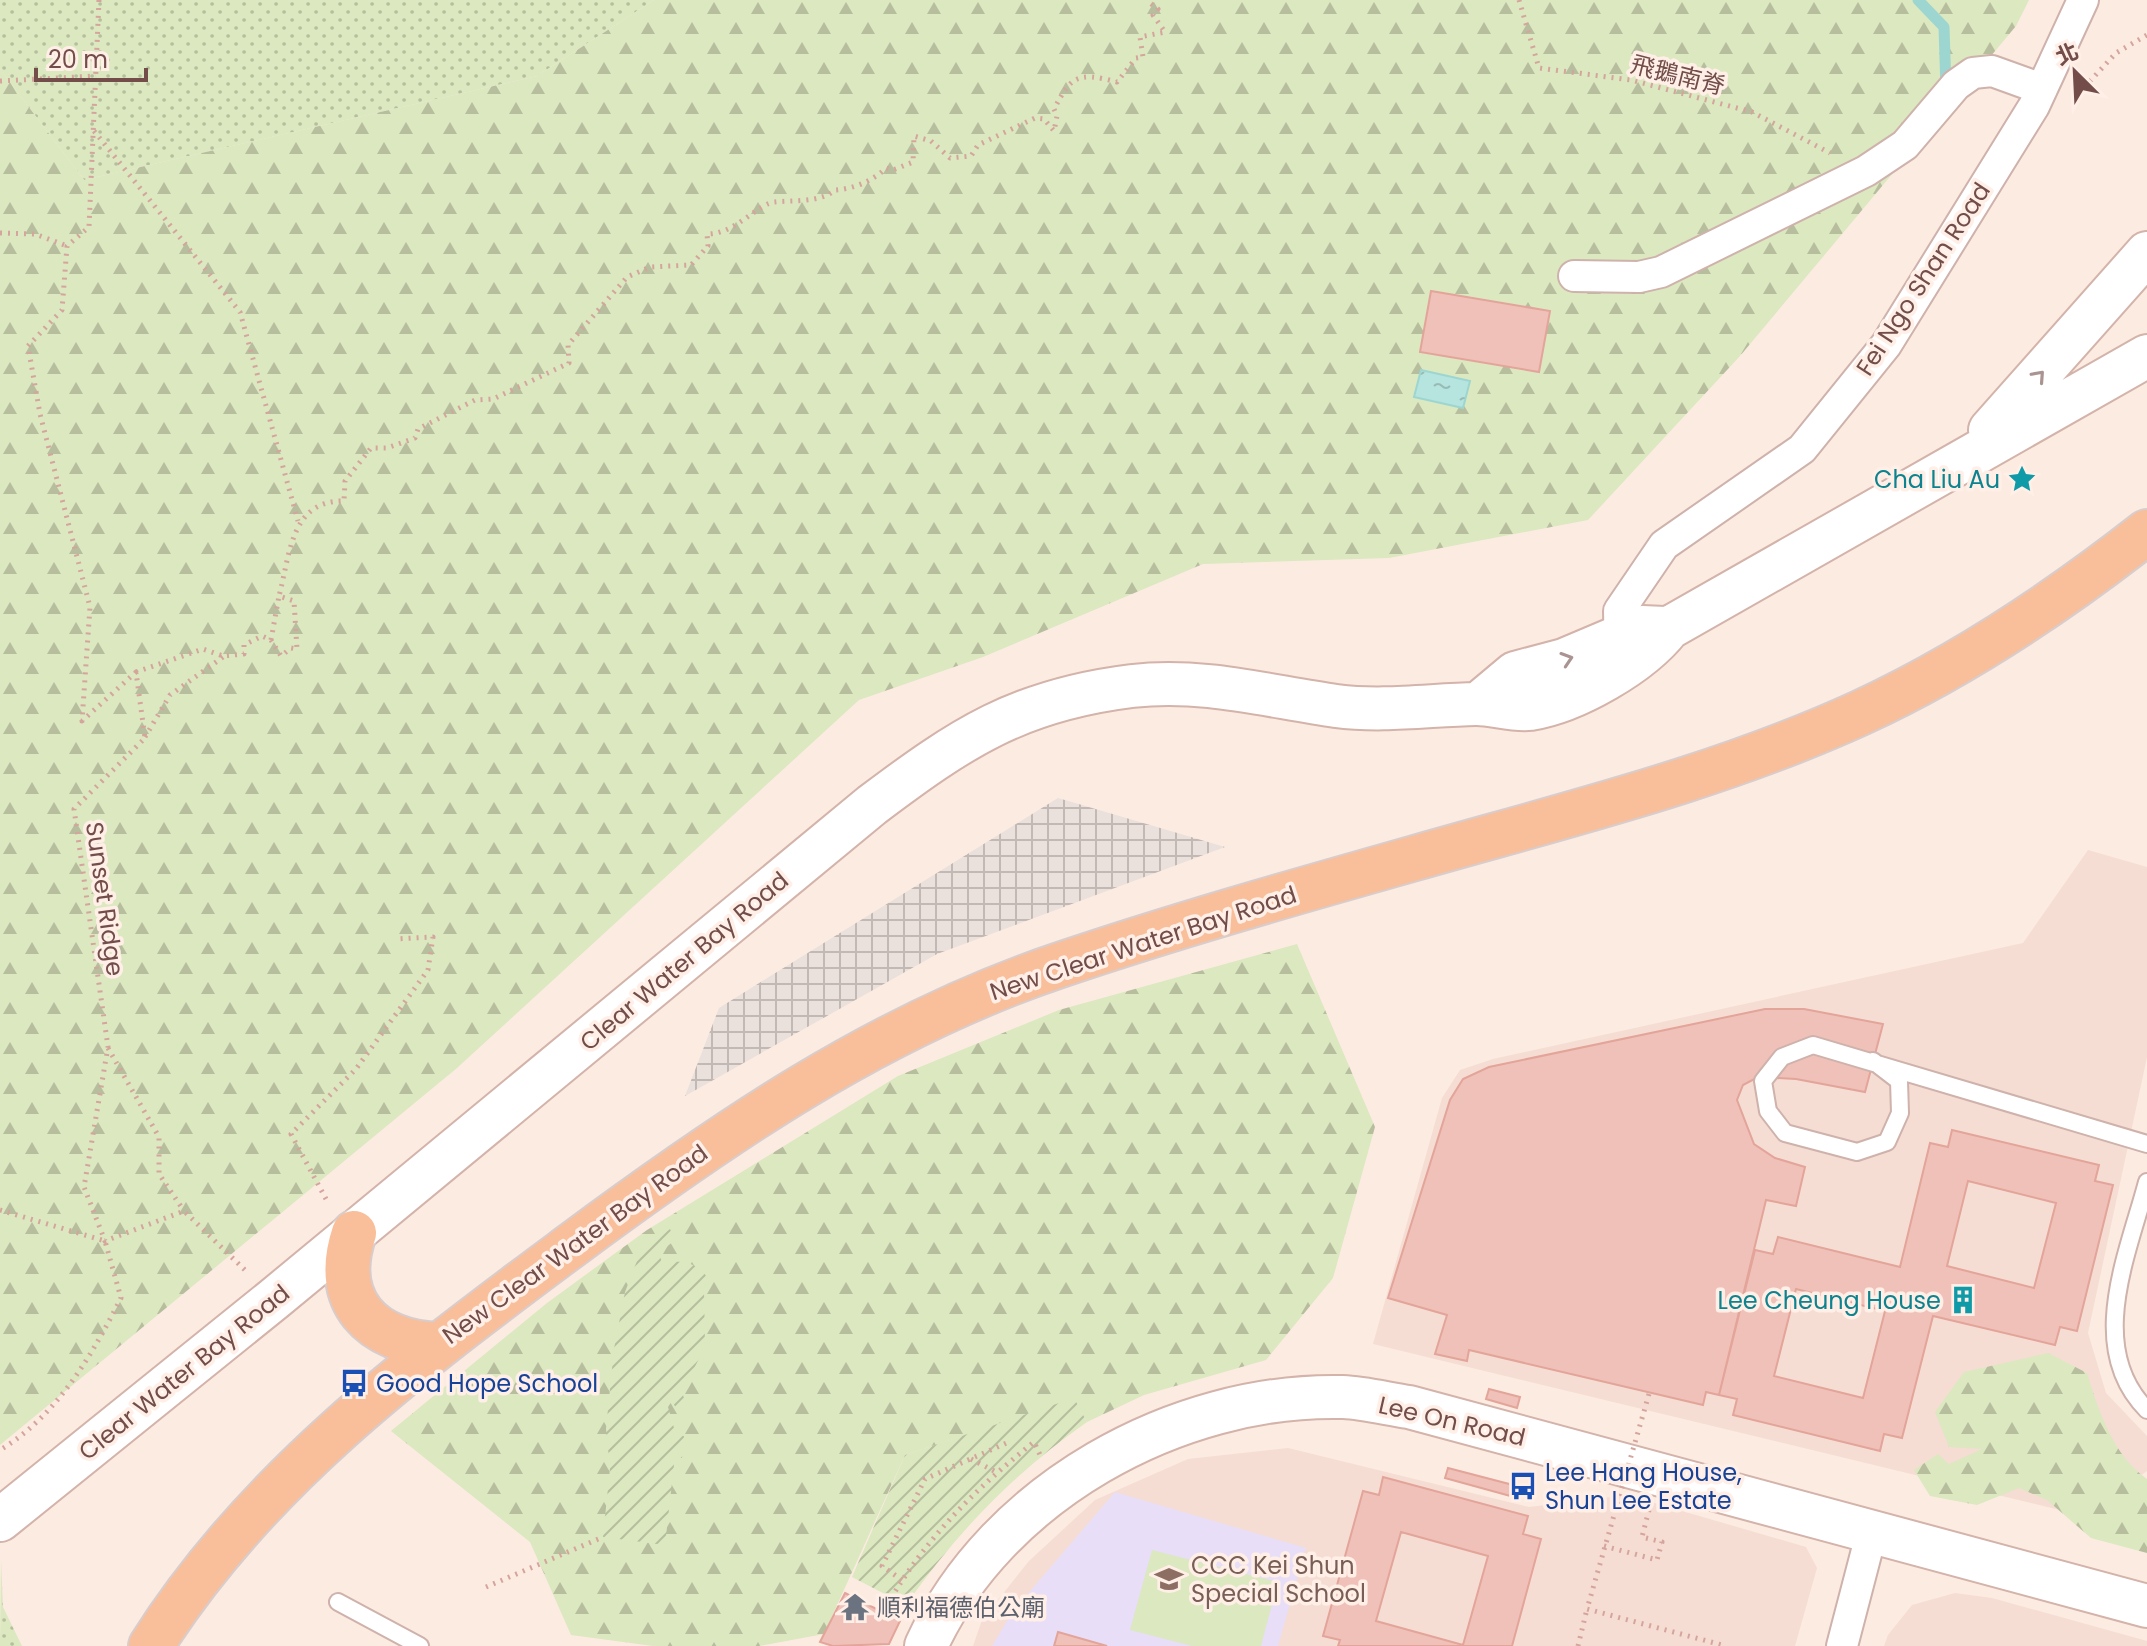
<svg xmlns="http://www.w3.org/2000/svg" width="2147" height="1646" viewBox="0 0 2147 1646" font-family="Poppins,'Noto Sans TC',sans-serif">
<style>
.residential{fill:#f5ddd3}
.industrial{fill:url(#industrial-grid)}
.education{fill:#e8def7}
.grass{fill:url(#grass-dots)}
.forest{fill:url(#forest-firs)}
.garden{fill:url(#garden-furrows)}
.pitch{fill:#dbe8c0}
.water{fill:url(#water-ripples);stroke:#9dd6d0;stroke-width:2}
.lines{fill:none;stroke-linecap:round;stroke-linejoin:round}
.stream{stroke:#9dd6d0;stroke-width:11}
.building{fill:#f0c1b9;stroke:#e3a49a;stroke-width:2;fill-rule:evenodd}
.lane-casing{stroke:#ceb2ab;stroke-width:20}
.street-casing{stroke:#ceb2ab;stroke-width:34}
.secondary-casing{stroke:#d3b3aa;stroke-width:46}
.primary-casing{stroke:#d8cdcc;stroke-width:48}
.path{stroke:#d5a59d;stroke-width:5;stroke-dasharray:2 6;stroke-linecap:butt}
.lane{stroke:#fff;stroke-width:16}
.street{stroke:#fff;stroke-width:30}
.secondary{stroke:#fff;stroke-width:42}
.primary{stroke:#f9be9a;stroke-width:44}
.path-bridge{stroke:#d5a59d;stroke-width:5;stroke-dasharray:2 6;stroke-linecap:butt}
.oneway{stroke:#aa9492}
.labels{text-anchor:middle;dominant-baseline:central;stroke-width:7;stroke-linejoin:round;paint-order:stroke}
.street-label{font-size:24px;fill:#724d49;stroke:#ffefe7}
.culture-label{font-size:24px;fill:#0d838f;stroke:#ffefe7;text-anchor:end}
.transit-label{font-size:24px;fill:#164399;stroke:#ffefe7;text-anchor:start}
.education-label{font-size:24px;fill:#785e54;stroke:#ffefe7;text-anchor:start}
.worship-label{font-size:24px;fill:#5b616d;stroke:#ffefe7;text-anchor:start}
</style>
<defs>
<pattern id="industrial-grid" width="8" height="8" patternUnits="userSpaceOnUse" patternTransform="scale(2)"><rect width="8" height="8" fill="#eae0dc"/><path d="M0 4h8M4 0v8" fill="none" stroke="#c2b8b4"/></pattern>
<pattern id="grass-dots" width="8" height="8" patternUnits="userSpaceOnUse" patternTransform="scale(2)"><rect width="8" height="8" fill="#dbe8c0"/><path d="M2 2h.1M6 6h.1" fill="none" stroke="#b6be9e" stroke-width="1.8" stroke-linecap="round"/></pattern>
<pattern id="forest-firs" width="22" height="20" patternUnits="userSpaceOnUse" patternTransform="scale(2)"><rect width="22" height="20" fill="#dbe8c0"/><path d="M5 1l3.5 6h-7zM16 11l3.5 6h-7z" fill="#b6be9e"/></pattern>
<pattern id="garden-furrows" width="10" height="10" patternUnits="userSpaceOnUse" patternTransform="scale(2)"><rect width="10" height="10" fill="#dbe8c0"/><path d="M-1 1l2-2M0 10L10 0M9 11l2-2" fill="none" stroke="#b6be9e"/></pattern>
<pattern id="water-ripples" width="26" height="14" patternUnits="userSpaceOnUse" patternTransform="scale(2)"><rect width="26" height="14" fill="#b6e4df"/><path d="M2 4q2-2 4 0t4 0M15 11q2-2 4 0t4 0" fill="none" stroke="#98bbb7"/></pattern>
</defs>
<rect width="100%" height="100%" fill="#fcebe1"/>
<path class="residential" d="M2088,850L2147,867V1057L2088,1333L2106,1393L2147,1436V1471L2085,1516L1373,1344L1442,1098L1460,1070L1493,1059L2023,943Z
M1288,1448L1529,1507L1627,1495L1806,1547L1817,1568L1795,1646H973L982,1620L1029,1561L1095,1500L1188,1459Z
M1955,1593L1992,1598L2147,1641V1646H1884L1888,1635L1912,1605Z"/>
<path class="industrial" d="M1058,798L1225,847L937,954L685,1096L719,1008Z"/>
<path class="education" d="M1115,1492L1306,1548L1278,1646H992L1013,1611Z"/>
<path class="grass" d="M0,0H654L537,76L84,180L0,69Z
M1,1560L3,1607L22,1646H0Z"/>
<path class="forest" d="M654,0H2029L2016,26L1740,356L1588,520L1389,558L1203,564L983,657L859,700L457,1068L0,1445V69L84,180L537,76Z
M1297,944L1375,1127L1333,1278L1266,1360L1144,1395L1087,1422L1074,1399L905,1455L824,1634L759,1646H653L571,1635L530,1542L391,1431L547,1303L647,1230L898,1076L1059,1010Z
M2048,1353L2087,1373C2099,1412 2113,1455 2147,1479V1553L2091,1538L2047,1500L2019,1488L1977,1505L1930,1496L1914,1470L1938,1454L1949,1464L1982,1449L1949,1447L1935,1412L1964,1372Z"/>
<path class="garden" d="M670,1229L675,1240L659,1253L662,1263C680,1260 698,1261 708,1279L704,1292L705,1347L682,1392L686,1404L677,1410L672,1401L668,1407L676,1435L684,1436L682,1458L675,1456L665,1545L603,1537L610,1468L606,1429L614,1349L625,1292L642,1248Z
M1074,1398L1087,1422C1015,1472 956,1533 906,1605L852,1577L905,1455Z"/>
<path class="pitch" d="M1152,1550L1278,1582L1261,1646H1192L1130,1630Z"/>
<path class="water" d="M1421,370L1470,381L1463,408L1414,397Z"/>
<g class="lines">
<path class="stream" d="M1918,0L1944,27L1946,89"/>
</g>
<path class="building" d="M1431,291L1550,311L1539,372L1420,352Z
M1765,1009H1804L1883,1024L1865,1092L1796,1079L1758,1077L1743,1085L1737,1100L1754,1144L1775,1158L1805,1167L1796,1206L1766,1200L1719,1395L1706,1392L1703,1405L1469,1350L1467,1361L1435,1354L1447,1315L1388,1298L1450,1100L1463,1079L1489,1067Z
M1952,1130L2099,1165L2095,1181L2113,1185L2077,1331L2060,1327L2055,1345L1933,1316L1902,1438L1884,1434L1880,1451L1733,1415L1737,1399L1719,1395L1755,1250L1773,1254L1778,1237L1900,1267L1930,1143L1948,1147ZM1968,1181L2056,1203L2034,1288L1947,1266ZM1796,1289L1885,1311L1863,1398L1774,1376Z
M1489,1389L1520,1397L1517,1408L1486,1399Z
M1448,1468L1517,1486L1514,1497L1445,1478Z
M1383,1477L1528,1516L1523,1534L1541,1539L1512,1646H1338L1340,1640L1323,1636L1363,1491L1379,1495ZM1401,1532L1488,1556L1463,1645L1376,1621Z
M845,1593L900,1621L889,1644L833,1646L820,1642Z
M1058,1632L1107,1646H1054Z"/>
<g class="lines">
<defs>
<path id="lane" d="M1873,1061L1899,1081L1900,1113L1887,1142L1857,1152L1785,1133L1768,1111L1763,1081L1782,1057L1813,1045L2147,1144
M2147,1182C2128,1254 2085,1348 2147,1410
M338,1602L420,1646"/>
<path id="street" d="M1574,276L1639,277L1661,272L1866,171L1905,145L1956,85L1973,73L1992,71L2042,89
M1620,653L1619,611L1664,545L1802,449L1886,345L2034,106L2083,0
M1842,1646L1872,1531"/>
<path id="secondary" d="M1990,430L2147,253
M1478,704L1515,673L1564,660L1642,627L1665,628
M0,1520L274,1299L872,805C961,738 1018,700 1132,686C1204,678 1266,696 1336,706C1383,712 1429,705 1476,704C1493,704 1513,711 1530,709C1575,702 1641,664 1669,628L2147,356
M926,1646C996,1493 1176,1393 1343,1397C1365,1398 1388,1404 1409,1407L2147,1606"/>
<path id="primary" d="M354,1233C331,1301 371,1342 439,1345
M151,1646C257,1478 415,1362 572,1245C723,1133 877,1027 1057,966C1175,926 1295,892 1415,858C1565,815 1718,778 1860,713C1962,666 2059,601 2147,532"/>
</defs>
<use href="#lane" class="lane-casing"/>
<use href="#street" class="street-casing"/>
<use href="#secondary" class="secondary-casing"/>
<use href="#primary" class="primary-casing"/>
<path class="path" d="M99,0L89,227L67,246L62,310L28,346L40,414L90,607L82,721L136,672L145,738L74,809L108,1047L84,1187L105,1241L184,1211L247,1272
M1519,0L1539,68L1631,80L1752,112L1830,153
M0,81L96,76
M2079,93L2116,53L2147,35
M94,131L240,312L298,521
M0,233L35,234L67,246
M271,640L279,596
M136,672L203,649L223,656L244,654V645L262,636L271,640L281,656L291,648L297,649L294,601L279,596C290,556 290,500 344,501L345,481L371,448H387L415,438L418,429L475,400L493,399L569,363L568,345L627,277L650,267L691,265L708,246L707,234C736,234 758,203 775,202C792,200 820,203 835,190C853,189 873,181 886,168L893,170L913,162L914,136L931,141L950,158L971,156L978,145L1035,118L1044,119L1054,131L1057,116L1054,109C1071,77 1076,71 1117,82L1136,58L1143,57L1140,37L1165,32L1153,15L1158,9L1150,3L1152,0
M145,737L170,695L223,657
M108,1048L159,1137V1174L184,1211
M326,1199L291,1134L356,1069L428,970L433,937L395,939
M0,1210L105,1241L121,1298C92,1355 57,1416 0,1450
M971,1459L996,1472
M1604,1546L1657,1560L1662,1542L1642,1537L1649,1510
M902,1580L882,1566L925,1479L1011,1441
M486,1587L603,1537
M901,1612L887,1605C925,1539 975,1489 1034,1442L1041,1457
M1578,1646L1587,1609"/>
<use href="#lane" class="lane"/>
<use href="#street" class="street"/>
<use href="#secondary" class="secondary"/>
<use href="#primary" class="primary"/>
<path class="path-bridge" d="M1649,1394L1587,1609L1726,1646"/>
</g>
<defs><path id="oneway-chevron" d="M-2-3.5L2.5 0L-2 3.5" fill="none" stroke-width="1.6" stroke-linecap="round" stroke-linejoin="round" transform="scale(2)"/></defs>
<g class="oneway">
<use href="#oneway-chevron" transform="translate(2039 376) rotate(-48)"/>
<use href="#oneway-chevron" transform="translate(1567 659) rotate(-18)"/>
</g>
<defs>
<symbol id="sight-bare" viewBox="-9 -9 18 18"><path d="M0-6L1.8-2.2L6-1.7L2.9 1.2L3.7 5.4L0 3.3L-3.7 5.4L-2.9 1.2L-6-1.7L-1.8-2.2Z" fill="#0f9aa8" stroke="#ffefe7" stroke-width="2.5" paint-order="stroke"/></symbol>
<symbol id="building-bare" viewBox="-9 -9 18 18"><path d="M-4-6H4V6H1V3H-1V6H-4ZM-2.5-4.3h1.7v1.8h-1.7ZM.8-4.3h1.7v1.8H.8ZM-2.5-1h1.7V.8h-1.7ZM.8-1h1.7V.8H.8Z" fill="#0f9aa8" stroke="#ffefe7" stroke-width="2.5" paint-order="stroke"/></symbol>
<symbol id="bus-bare" viewBox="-9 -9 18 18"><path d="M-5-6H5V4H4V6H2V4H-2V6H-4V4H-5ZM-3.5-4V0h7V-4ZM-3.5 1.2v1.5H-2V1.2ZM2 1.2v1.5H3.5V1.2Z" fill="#1a4fb4" stroke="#ffefe7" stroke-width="2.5" paint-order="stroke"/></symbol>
<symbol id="school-bare" viewBox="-9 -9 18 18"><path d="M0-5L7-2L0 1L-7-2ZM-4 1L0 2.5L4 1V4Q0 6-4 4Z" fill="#8d6e63" stroke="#ffefe7" stroke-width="2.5" paint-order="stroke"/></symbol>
<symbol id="temple-bare" viewBox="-9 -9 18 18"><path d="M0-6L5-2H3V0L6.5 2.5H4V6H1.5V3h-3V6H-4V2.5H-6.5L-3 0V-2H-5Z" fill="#6b7280" stroke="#ffefe7" stroke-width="2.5" paint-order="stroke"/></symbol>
</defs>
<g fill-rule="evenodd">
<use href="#sight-bare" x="2002" y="459" width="40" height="40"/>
<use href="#building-bare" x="1943" y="1280" width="40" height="40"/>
<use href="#bus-bare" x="334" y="1363" width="40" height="40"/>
<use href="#bus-bare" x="1503" y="1466" width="40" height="40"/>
<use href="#school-bare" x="1149" y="1559" width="40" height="40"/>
<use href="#temple-bare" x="835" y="1587" width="40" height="40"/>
</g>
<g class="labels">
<g class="street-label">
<text transform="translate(1678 75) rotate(14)">飛鵝南脊</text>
<text transform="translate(1923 279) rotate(-57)">Fei Ngo Shan Road</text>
<text transform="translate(105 899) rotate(82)">Sunset Ridge</text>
<text transform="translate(1143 943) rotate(-18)">New Clear Water Bay Road</text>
<text transform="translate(684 961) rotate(-40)">Clear Water Bay Road</text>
<text transform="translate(575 1244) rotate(-36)">New Clear Water Bay Road</text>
<text transform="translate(184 1372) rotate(-39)">Clear Water Bay Road</text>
<text transform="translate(1452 1421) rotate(13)">Lee On Road</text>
</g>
<g class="culture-label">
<text x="2000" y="479">Cha Liu Au</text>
<text x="1941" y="1300">Lee Cheung House</text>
</g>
<g class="transit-label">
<text x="376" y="1383">Good Hope School</text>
<text x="1545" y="1472">Lee Hang House,<tspan x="1545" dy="28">Shun Lee Estate</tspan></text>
</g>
<g class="education-label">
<text x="1191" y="1565">CCC Kei Shun<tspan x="1191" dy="28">Special School</tspan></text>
</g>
<g class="worship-label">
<text x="877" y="1607">順利福德伯公廟</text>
</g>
</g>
<g transform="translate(2075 72) rotate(336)" stroke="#ffefe7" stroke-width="6" paint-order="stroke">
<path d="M0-6L14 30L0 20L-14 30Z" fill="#724d49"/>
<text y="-12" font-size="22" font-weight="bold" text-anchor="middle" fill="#724d49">北</text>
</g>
<path d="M36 68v12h110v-12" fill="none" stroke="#724d49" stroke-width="4"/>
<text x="48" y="68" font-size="24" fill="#724d49" stroke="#ffefe7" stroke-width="6" paint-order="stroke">20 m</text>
</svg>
